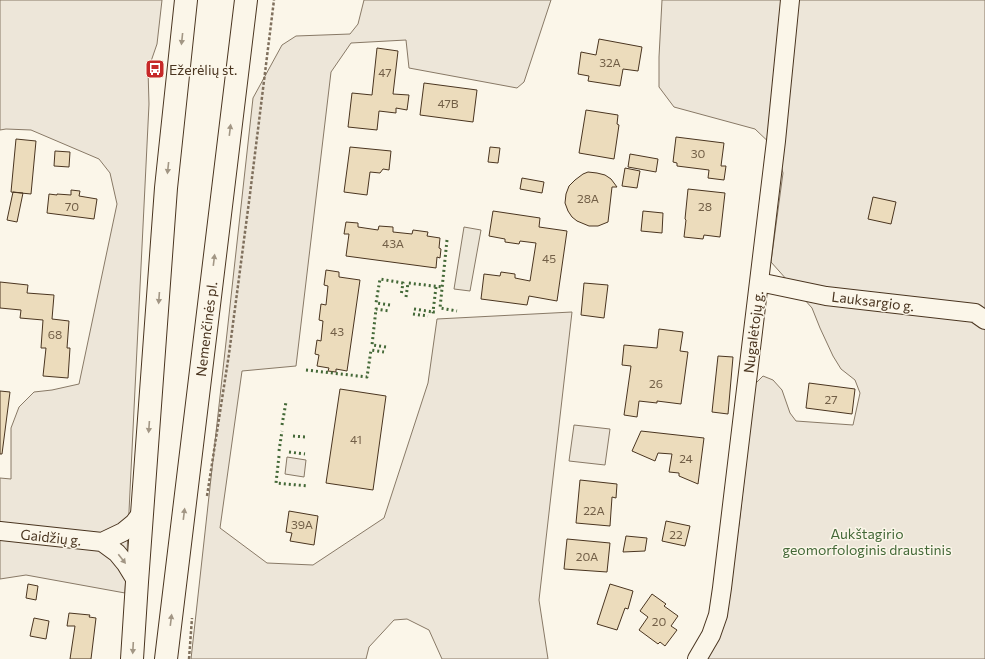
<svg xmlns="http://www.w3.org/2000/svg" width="985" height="659" viewBox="0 0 985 659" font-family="Commissioner,sans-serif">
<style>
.green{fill:#ede6d9;stroke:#887966}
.parking{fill:#ede7d9;stroke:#887966}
.building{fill:#ecdcbc;stroke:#4a3520}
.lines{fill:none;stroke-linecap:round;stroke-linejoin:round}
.minor-casing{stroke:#4a3520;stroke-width:20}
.major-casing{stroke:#4a3520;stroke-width:24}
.path{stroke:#7f6f5c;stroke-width:2.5;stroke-dasharray:3 2;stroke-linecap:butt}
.minor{stroke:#fbf6e9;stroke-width:18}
.major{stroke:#fbf6e9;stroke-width:22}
.hedge{stroke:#436837;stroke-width:3;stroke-dasharray:2 3;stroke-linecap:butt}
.oneway{fill:#a29684}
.labels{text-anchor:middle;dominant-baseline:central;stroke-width:3;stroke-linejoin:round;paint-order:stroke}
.number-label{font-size:12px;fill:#725f47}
.poi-label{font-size:14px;fill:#4a3520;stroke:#fbf6e9;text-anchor:start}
.street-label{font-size:14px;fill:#4a3520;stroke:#fbf6e9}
.park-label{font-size:14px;fill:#436837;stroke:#fbf6e9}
</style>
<rect width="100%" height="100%" fill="#fbf6e9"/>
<path class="green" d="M0,0H162L157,44L148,70L149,104L125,593L26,575L0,579V478L11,479V428L19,407L34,392L52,390L79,384L117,204L110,173L99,159L31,130L6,129L0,130Z
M364,0H551L524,82L517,88L409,68L406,40L351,43L331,72L296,366L242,371L220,528L267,563L313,565L384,518L428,383L437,319L572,312L539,600L548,659H442L429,630L407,619L394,620L369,647L366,659H191L253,98L282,45L296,36L350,34L358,24Z
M662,0H985V659H707L723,623L739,524L755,384L763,376L773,380L782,390L790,413L796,421L853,425L860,393L855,380L841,369L833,356L820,328L812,308L771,262L783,173L776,149L755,129L674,107L659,87V57Z
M574,425L610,429L605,465L569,461Z
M287,457L306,460L304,477L285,474Z"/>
<path class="parking" d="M464,227L481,230L470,291L454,289Z"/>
<path class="building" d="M599,39L642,47L638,71L623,69L620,86L588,81L589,76L578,74L581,52L596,55Z
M377,48L398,51L393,94L409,95L407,110L396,108V113L379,111L377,130L348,127L352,93L372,95Z
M424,83L477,90L473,122L420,115Z
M586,110L618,115L617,124L619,125L614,159L579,153Z
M676,137L724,143L721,166H726L724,180L708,178L709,170L677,166V163L673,162Z
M16,139L36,141L31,194L11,192Z
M350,147L391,151L389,170L383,169L380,173L370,172L367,195L344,192Z
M490,147L500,148L498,163L488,162Z
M55,151L70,152L69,167L54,166Z
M630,154L658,159L656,172L628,167Z
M625,168L640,171L637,188L622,186Z
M588,172L597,173L605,175L611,179L617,187H612L608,222L598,226H589L577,221L572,217L568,211L565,203L566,194L569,186L575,180L583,174Z
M522,178L544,182L542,193L520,189Z
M688,189L725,193L720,237L704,235L703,239L684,237L686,220L685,219Z
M71,190L80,191L79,196L97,199L94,219L47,213L49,194L57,195V194L71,195Z
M13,192L23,193L17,222L7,220Z
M873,197L896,202L891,224L868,219Z
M493,211L540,218L539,227L567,231L557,301L529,296L527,305L481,299L484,274L500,276L501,272L515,274V278L530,281L536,243L520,241L519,244L505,242V239L489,236Z
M643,211L663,213L662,233L641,231Z
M346,222L358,223V227L378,230L379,226L393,227V232L412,234L413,230L428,232L427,236L440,238L439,248L441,249L440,258L437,257L436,268L346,256L349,234H344Z
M326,270L339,272V277L360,280L347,371L336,369V372L328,371L329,368L317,366L319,355L315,354L317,340L321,341L323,321L319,320L321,304L326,305L328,286L324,285Z
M0,282L28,285L27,293L54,295L52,319L69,321L67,348H70L68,378L43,376L46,348H41L43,320L20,318L21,310L0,308Z
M584,283L608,285L604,318L581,315Z
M659,329L683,332L680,351L688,352L681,404L657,401V403L639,401L637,417L624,415L631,366L622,365L624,345L657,348Z
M718,356L733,357L728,414L712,412Z
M809,383L855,389L852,414L806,408Z
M340,389L386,396L373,490L326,483Z
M0,391L10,392L2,454H0Z
M641,431L704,438L698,484L679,476V473L669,472L672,454L658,453L655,461L632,451Z
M580,480L617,484L616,498L612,497L610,526L576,523Z
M289,511L318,516L314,545L290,541L292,533L286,532Z
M666,521L690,526L685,546L662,541Z
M626,536L647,538L645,551L623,552Z
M567,539L610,543L607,572L564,569Z
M28,584L38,586L36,600L26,598Z
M610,584L633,591L628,609L625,608L617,630L597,624Z
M652,594L666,604L664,606L678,616L671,626L677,630L665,646L660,642L658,644L639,630L648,617L640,611Z
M69,613L90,615L89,617L96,618L91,659H70L75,626H67Z
M34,618L49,621L46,639L30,636Z"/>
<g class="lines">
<defs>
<path id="minor" d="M759,282L826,296L975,313L985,320
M0,531L102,542L117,553L126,564L137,582
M102,542L123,532L134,523L143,511
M697,659L711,635L718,615L722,588L776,141L790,0"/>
<path id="major" d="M132,659L137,582L166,188L186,0
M166,659L246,0"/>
</defs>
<use href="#minor" class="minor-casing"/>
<use href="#major" class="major-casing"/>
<path class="path" d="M207,496L229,354L250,194L274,0
M189,659L192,618"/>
<use href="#minor" class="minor"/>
<use href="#major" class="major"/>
<path class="hedge" d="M447,240L440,308L457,311
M436,287L433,312H437
M406,297L408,283L442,287
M390,305L376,303L380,279L403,283L401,296
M414,309L433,312
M413,314L428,316
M386,347L372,345L376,309L390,311
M306,370L367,377L371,350L384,352
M282,425L286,402
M293,436L306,437
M279,451L282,431
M289,452L305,454
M279,456L276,483L308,486"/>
</g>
<defs><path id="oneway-solid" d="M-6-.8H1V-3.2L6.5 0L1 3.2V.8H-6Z"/></defs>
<g class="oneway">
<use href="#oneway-solid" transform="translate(182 39) rotate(96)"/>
<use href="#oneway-solid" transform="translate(230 130) rotate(-83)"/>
<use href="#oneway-solid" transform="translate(168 168) rotate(96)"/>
<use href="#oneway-solid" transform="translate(214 260) rotate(-83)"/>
<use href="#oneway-solid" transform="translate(159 298) rotate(94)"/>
<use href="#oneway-solid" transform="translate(149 427) rotate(94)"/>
<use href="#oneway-solid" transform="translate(184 514) rotate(-83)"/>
<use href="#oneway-solid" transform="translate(122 559) rotate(52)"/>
<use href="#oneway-solid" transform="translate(171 620) rotate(-83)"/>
<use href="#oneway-solid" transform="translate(133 648) rotate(93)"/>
</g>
<defs>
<symbol id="bus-square" viewBox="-11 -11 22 22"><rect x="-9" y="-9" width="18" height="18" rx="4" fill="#c62828" stroke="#fbf6e9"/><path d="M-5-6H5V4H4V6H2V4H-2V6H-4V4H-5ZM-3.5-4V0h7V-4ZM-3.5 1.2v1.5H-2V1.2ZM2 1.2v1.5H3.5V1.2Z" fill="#fff"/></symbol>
</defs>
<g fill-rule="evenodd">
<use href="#bus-square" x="144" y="58" width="22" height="22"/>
</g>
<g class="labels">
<g class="number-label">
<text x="610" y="62">32A</text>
<text x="385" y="72">47</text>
<text x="448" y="103">47B</text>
<text x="698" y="153">30</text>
<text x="588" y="198">28A</text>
<text x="72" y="206">70</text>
<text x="705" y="206">28</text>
<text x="393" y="243">43A</text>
<text x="549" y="258">45</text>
<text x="337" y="331">43</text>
<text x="55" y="334">68</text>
<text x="656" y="383">26</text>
<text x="831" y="399">27</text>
<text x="356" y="439">41</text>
<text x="686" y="458">24</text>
<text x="594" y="510">22A</text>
<text x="302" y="524">39A</text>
<text x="676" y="534">22</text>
<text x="587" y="556">20A</text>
<text x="659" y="621">20</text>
</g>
<g class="poi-label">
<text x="169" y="69">Ežerėlių st.</text>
</g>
<g class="street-label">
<text transform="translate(873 301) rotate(7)">Lauksargio g.</text>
<text transform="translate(206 329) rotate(-83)">Nemenčinės pl.</text>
<text transform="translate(753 332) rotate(-83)">Nugalėtojų g.</text>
<text transform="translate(51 537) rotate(6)">Gaidžių g.</text>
</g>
<g class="park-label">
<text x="867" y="533">Aukštagirio<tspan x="867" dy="16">geomorfologinis draustinis</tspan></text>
</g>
</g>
</svg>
